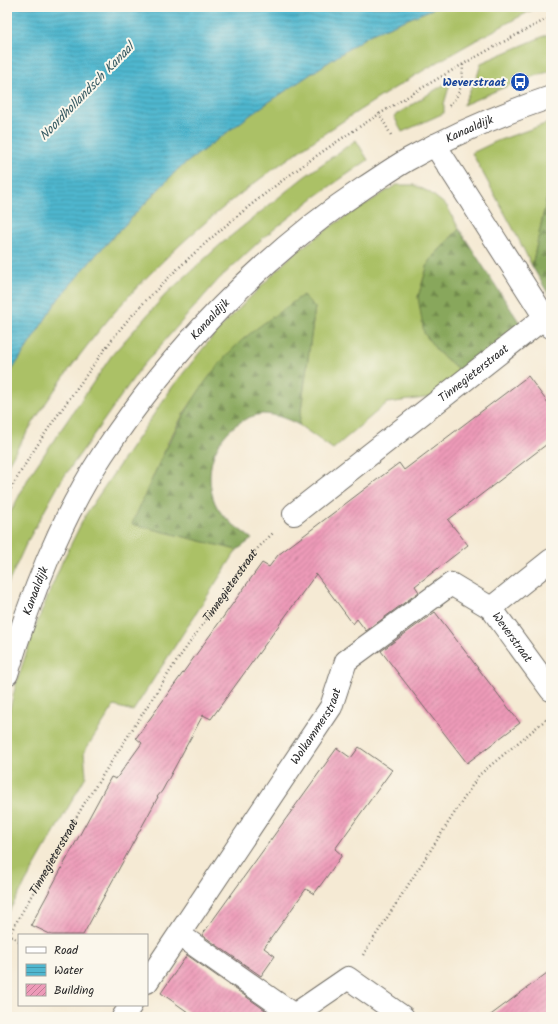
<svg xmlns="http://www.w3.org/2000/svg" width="558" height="1024" viewBox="0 0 558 1024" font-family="Kalam,sans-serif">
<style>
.grass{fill:#abc166;stroke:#6b7648}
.forest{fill:url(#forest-firs);stroke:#5a6943}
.water{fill:url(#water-rules);stroke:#3e717d}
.building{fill:url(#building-hatch)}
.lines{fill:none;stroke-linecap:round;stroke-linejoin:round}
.minor-casing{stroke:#726e66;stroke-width:24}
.tertiary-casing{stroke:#726e66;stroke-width:24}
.path{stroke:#726e66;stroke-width:2.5;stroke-dasharray:1 3;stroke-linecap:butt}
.minor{stroke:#fff;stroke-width:22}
.tertiary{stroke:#fff;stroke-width:22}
.labels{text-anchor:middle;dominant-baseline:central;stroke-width:4;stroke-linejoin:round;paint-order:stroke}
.transit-label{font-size:12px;font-weight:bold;fill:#164399;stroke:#fbf7ec;text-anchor:end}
.street-label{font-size:12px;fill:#2b2b2b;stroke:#fbf7ec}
.water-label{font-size:13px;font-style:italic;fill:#385c64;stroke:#fbf7ec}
</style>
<defs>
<pattern id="forest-firs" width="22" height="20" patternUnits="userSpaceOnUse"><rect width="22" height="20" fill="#88a75b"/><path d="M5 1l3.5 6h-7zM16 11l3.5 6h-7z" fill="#6f884b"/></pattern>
<pattern id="water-rules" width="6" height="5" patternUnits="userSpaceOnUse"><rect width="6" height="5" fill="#50b7cf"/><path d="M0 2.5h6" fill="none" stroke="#4395a8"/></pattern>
<pattern id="building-hatch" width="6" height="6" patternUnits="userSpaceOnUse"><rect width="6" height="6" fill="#ed9ab8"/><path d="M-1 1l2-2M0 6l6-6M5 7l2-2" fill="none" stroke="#c07e96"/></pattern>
</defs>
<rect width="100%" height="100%" fill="#fbf7ec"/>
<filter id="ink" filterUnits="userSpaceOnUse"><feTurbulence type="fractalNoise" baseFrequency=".025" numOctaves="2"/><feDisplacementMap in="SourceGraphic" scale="8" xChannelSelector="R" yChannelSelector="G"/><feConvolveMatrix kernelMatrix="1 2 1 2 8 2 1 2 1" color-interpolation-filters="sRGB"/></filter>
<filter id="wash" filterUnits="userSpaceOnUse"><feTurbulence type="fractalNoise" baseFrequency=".012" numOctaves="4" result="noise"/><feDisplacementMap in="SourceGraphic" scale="16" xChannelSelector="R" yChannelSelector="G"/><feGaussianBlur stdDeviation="0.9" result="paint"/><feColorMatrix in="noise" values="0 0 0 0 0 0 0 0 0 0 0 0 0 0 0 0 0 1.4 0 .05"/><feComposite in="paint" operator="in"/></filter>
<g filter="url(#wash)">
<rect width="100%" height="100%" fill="#f5ead4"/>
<path class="grass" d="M437,7H538C455,50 379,95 302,149C248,186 196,227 150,274C94,330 46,398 7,466V378L59,298L96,255L178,169L257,110L369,35Z
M551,33V71L519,81L463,105L478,74L481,63Z
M451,80L444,104V113L402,132L394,116Z
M551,122V188H549L532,266L515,232L472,153L497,141Z
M356,140L368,160L316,196L263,238L218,280L140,369L61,481L26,544L7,586V519L30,475L112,355L166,294L221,244L304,177Z
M396,185H414L429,192L447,206L459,229L429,261L418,297L437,351L463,373L432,397L387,403L333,449L299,425L315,307L210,376L184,413L168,442L133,524L237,550L133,711L114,706L84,752L86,776L7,915V721L16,684L34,630L62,562L86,514L173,386L217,331L292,255L333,225Z"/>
<path class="forest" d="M549,188H551V293L549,295L532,266Z
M459,229L523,328L463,373L437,351L424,333L418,297L429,261Z
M303,295L315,307L299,425C288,419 275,414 262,414C255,415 247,418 242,421C213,438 203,473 215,503C221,518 240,529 252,539L237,550L132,524C161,459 188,390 242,340C261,324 283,310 303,295Z"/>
<path class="water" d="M7,7H437L369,35L257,110L178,169L96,255L59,298L7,378Z"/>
<g id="blocks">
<path class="building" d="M528,376L551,407V441L448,520L468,545L415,586L419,592L366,631L357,619L353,624L316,574L211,719L203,715L162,791L157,797H158L83,935H52L31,925L111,777L116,779L142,743L136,738L262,563L269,567L278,555L399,463L404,470Z
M435,612L520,723L467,763L381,651Z
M359,747L392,770L335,849L342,855L328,875L314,894L306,889L264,948L275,956L261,976L202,935L337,748L351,758Z
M187,955L275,1017H195L161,993Z
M551,970V1017H488L531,985Z"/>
</g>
</g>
<g filter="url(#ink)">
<use href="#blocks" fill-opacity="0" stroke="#726e66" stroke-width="1"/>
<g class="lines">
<defs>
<g id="minor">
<path d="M435,145L551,327"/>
<path id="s2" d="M294,514L544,318"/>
<path id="s3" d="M551,560L491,608L551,690"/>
<path d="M180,935L294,1015L348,978L403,1017"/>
<path id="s4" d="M147,982L331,707L346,661L451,584L491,608"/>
<path d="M123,1017L131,1005"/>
</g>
<g id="tertiary">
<path id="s5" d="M7,674C30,598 59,521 103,454C172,350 261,256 365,187C379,178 393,168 407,160C453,134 501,114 551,97"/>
</g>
</defs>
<use href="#minor" class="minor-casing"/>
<use href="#tertiary" class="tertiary-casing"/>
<g class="path">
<path d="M449,106C463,91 462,82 463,63"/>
<path d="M379,113L392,137"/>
<path d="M7,496C28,457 51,424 77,388C93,366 109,342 127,321C242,193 391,100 543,21L551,18"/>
<path id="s1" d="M9,935L84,804L174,665L253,553L274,532"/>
<path d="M7,940L9,935L19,941"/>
<path d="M363,955L479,775L549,717"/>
</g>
<use href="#minor" class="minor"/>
<use href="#tertiary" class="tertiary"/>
</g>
</g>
<defs>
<symbol id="bus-disc" viewBox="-11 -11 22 22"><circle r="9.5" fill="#1a4fb4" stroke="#fbf7ec"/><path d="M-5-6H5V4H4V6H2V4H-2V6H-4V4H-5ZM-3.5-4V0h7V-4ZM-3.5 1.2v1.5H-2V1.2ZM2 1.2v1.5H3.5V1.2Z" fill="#fff"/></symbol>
</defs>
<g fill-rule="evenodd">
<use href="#bus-disc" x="509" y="71" width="22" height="22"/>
</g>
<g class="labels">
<g class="transit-label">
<text x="506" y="82">Weverstraat</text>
</g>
<g class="street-label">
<text stroke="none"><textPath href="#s5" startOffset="737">Kanaaldijk</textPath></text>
<text stroke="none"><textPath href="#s5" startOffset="413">Kanaaldijk</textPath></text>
<text stroke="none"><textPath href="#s2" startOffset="228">Tinnegieterstraat</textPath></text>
<text stroke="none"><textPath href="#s1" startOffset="414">Tinnegieterstraat</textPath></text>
<text stroke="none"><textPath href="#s5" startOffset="88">Kanaaldijk</textPath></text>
<text stroke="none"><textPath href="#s3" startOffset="113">Weverstraat</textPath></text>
<text stroke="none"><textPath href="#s4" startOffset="307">Wolkammerstraat</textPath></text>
<text stroke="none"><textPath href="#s1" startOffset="90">Tinnegieterstraat</textPath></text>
</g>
<g class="water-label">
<text transform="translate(87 92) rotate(-46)">Noordhollandsch Kanaal</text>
</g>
</g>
<rect width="558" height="1024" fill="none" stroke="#fbf7ec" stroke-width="24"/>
<rect x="18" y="934" width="130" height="72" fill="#fbf7ec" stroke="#a8a59f"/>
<rect x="26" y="947" width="20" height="6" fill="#ffffff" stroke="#a8a59f"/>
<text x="54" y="954" font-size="12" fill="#2b2b2b">Road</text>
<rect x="26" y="964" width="20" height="12" fill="url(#water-rules)" stroke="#a8a59f"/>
<text x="54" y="974" font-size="12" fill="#2b2b2b">Water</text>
<rect x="26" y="984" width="20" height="12" fill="url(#building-hatch)" stroke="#a8a59f"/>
<text x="54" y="994" font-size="12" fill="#2b2b2b">Building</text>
</svg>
